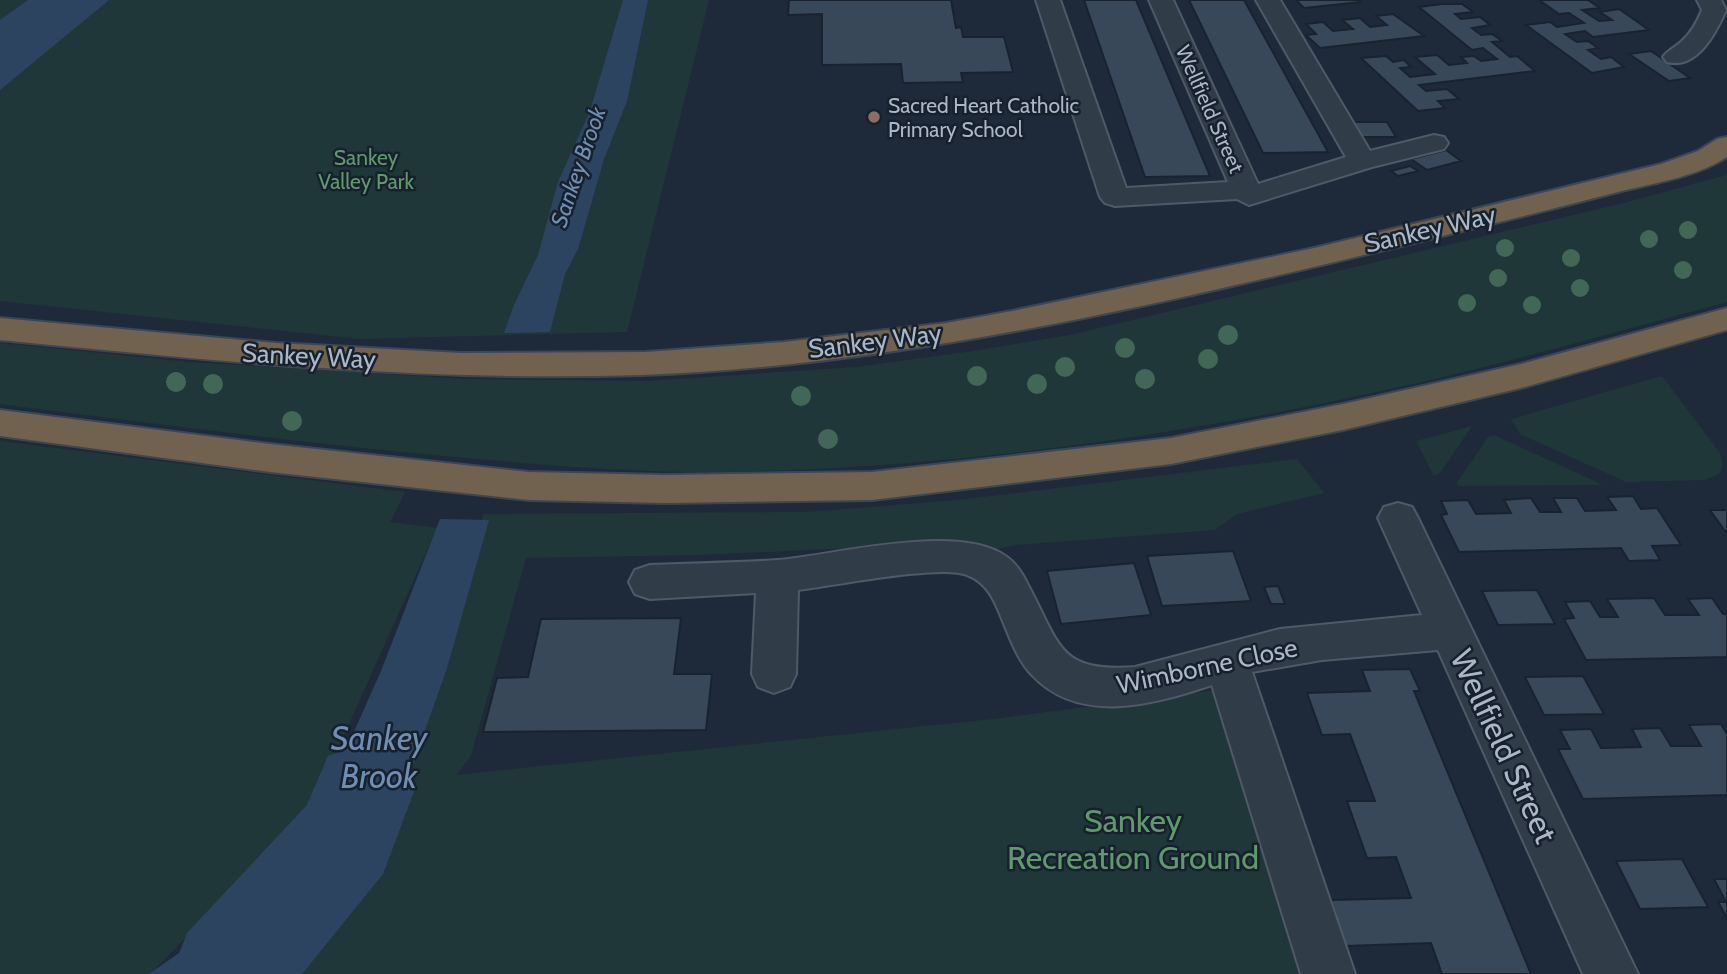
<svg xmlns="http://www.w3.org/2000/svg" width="1727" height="974" viewBox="0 0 1727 974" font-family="Cabin,sans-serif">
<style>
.green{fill:#20373a}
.water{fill:#2d4460}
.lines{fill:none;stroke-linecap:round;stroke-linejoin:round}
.river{fill:#2d4460;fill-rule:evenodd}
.building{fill:#394859;stroke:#192330;stroke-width:2}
.minor-casing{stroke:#4f5967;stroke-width:4}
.highway-casing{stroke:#3c4654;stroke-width:4}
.minor{fill:#313c49;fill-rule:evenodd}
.highway{fill:#70624e;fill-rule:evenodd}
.tree{fill:#436756}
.education-dot{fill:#8d6e63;stroke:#17212d;stroke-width:2.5}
.labels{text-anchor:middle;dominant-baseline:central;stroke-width:5;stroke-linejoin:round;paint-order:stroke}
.far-poi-label{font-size:21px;fill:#abb6c6;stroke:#17212d;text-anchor:start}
.far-street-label{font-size:21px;fill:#abb6c6;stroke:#17212d}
.far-park-label{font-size:21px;fill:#61996d;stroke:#17212d}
.far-water-label{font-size:23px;font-style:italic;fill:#708eb2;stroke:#17212d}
.street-label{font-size:26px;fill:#abb6c6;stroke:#17212d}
.near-street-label{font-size:32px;fill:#abb6c6;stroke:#17212d}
.near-park-label{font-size:32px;fill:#61996d;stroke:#17212d}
.near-water-label{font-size:33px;font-style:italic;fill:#708eb2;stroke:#17212d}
</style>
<rect width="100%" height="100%" fill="#1e2a39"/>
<path class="green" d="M0,0H709L627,332L360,339L0,301Z
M1727,175V302C1623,330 1518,360 1413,384C1182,436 945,470 708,472C621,472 532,464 445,456C296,442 148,423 0,404V343L190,362L466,379L647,381L856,367L966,352L1070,335L1624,203Z
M1662,376L1720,453L1723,466L1719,474L1705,480L1626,482L1520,434L1511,419Z
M1472,426L1440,473L1434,476L1416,441Z
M1492,436H1496L1603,485L1458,486L1457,483L1488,437Z
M0,441L405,492L390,522L437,528L309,813L150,974H0Z
M1297,459L1324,493L1237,514L1215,530L1016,545L931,563L854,548L698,555L526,558L471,756L456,775L993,719L1232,688L1315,974H246L363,830L406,740L484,514L806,512L958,500Z"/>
<path class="water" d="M28,0H109L0,90V20Z
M623,0H648L627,101L604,159L578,249L565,274L550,332L504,333L514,305L538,255L558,182L590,111Z
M440,519L489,520L447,668L410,773L222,974H149L182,951L263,869L332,781L381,671Z"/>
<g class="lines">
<path class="river" d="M364,742L400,756L415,789L383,874L302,974H171L187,933L307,805L328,756Z"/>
</g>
<path class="building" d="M789,0H951L956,28L961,27L963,37H1004L1013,72L961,73L963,82L903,83L901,64L822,65V14L788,15Z
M1084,0H1136L1210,176L1145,177Z
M1189,0H1244L1328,152L1263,153Z
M1296,0H1359L1361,2L1304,8Z
M1539,0H1588L1600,8L1582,10L1599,21L1612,20L1600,12L1619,9L1649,30L1593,37L1585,31L1565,34L1577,42L1588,41L1598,48L1588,50L1601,59L1611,57L1624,67L1592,73L1526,25L1550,22L1557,27L1584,23L1569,13L1559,14Z
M1442,4H1462L1473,12L1455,14L1461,19L1480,17L1490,25L1472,28L1481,35L1492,34L1502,41L1492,42L1510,57L1517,56L1535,71L1419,85L1426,91L1447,89L1459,99L1438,101L1445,108L1418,111L1361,58L1386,56L1393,62L1404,60L1411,67L1400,68L1410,77L1435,74L1415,57L1437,55L1449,65L1467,63L1461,57L1474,56L1481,61L1497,59L1483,48L1472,50L1419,7Z
M1393,14L1424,36L1320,48L1306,35L1316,34L1306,24L1323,22L1333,31L1353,29L1342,20L1360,18L1370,27L1387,25L1376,16Z
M1651,51L1690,78L1669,81L1629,54Z
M1350,122H1387L1396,137H1359Z
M1446,150L1461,161L1427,170L1411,159Z
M1410,166L1418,171L1398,176L1391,171Z
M1633,496L1641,509L1657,508L1681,545L1652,546L1660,560L1629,561L1621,548L1459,552L1441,515L1447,514L1441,501L1468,500L1476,514L1511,513L1504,500L1531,498L1540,512H1561L1553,498H1577L1585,511L1616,510L1607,497Z
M1710,510H1727V534Z
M1233,551L1251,601L1162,606L1147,556Z
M1134,563L1151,615L1061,624L1047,571Z
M1278,586L1285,604H1271L1264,587Z
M1537,590L1555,624L1498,625L1482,591Z
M1654,598L1665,615H1699L1688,599L1712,598L1723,614H1727V657L1586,660L1564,619L1574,618L1565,602L1590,601L1600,617H1618L1607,599Z
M681,618L674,674H712L706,730L483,732L497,678L528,677L541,619Z
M1410,669L1420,691H1414L1531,974H1442L1431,943L1345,946L1331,900L1411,898L1396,857L1367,858L1347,801H1375L1350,734L1322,735L1307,693L1370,691L1362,670Z
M1583,676L1604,714L1544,715L1525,677Z
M1721,724L1727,734V795L1583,799L1558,749H1570L1560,730L1591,729L1601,748L1641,747L1632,729L1660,728L1671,746H1701L1689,725Z
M1682,859L1708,907L1640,909L1616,861Z
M1714,879H1727V918L1718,902H1726Z"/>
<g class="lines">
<defs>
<path id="minor" d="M1036,0H1060L1126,188L1228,182L1149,0H1173L1258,184L1346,157L1256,0H1280L1370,151L1434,135L1444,137L1448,143L1444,149L1372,167L1249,205L1237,199L1115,206L1105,203L1100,197Z
M1697,0H1721L1726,10C1716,33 1697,70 1667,62L1663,57C1668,50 1676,47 1682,41C1692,32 1697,22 1702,10Z
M1398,503L1412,507L1418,518L1638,974H1583L1438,650L1322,660L1252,672L1355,974H1301L1212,685C1155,704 1080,726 1032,675C1019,662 1011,641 1004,624C996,604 989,583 967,575C941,564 832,586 798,590L796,674L790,687L774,693L758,687L752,674L756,593L650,599L635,594L629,582L635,570L650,565C692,563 735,563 778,560C836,555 959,522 1007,557C1017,564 1024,576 1029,587C1060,644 1058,673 1135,667L1280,629L1422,615L1378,518L1384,507Z"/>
<path id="highway" d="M1727,137V157C1696,177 1654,183 1618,192C1553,209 1487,225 1422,241C1165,303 906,365 642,375C427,382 213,361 0,340V318L276,343L461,353L646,352L784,342L946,323L1012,311L1314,248L1661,164L1698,151L1717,139Z
M1727,308V330L1521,388L1343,430L1171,464L872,500L666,503L529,500L270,472L0,436V410L270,444L529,472L666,475L872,472L1171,438L1343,404L1521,364Z"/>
</defs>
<use href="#minor" class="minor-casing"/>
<use href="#highway" class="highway-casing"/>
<use href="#minor" class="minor"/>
<use href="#highway" class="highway"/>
</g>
<g class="tree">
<circle cx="1688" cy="230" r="9"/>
<circle cx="1649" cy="239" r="9"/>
<circle cx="1505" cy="248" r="9"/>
<circle cx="1571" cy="258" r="9"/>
<circle cx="1683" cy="270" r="9"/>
<circle cx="1498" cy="278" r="9"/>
<circle cx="1580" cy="288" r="9"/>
<circle cx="1467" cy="303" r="9"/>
<circle cx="1532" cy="305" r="9"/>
<circle cx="1228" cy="335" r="10"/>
<circle cx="1125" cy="348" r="10"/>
<circle cx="1208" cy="359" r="10"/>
<circle cx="1065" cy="367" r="10"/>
<circle cx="977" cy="376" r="10"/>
<circle cx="1145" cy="379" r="10"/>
<circle cx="176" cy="382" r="10"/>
<circle cx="213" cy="384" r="10"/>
<circle cx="1037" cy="384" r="10"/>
<circle cx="801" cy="396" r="10"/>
<circle cx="292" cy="421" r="10"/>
<circle cx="828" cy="439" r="10"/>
</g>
<circle class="education-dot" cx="874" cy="117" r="7"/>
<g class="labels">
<g class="far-poi-label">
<text x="888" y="105">Sacred Heart Catholic<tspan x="888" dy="24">Primary School</tspan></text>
</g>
<g class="far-street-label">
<text transform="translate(1210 109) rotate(66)">Wellfield Street</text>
</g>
<g class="far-park-label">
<text x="366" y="157">Sankey<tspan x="366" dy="24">Valley Park</tspan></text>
</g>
<g class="far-water-label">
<text transform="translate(578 167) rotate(-71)">Sankey Brook</text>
</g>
<g class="street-label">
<text transform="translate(1430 229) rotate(-13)">Sankey Way</text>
<text transform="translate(875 341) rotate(-7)">Sankey Way</text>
<text transform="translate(309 356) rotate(3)">Sankey Way</text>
<text transform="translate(1207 666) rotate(-12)">Wimborne Close</text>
</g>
<g class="near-street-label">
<text transform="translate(1504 746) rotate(65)">Wellfield Street</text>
</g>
<g class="near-park-label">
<text x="1133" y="820">Sankey<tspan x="1133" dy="37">Recreation Ground</tspan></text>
</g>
<g class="near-water-label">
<text x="379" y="738">Sankey<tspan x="379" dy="38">Brook</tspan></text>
</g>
</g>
</svg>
